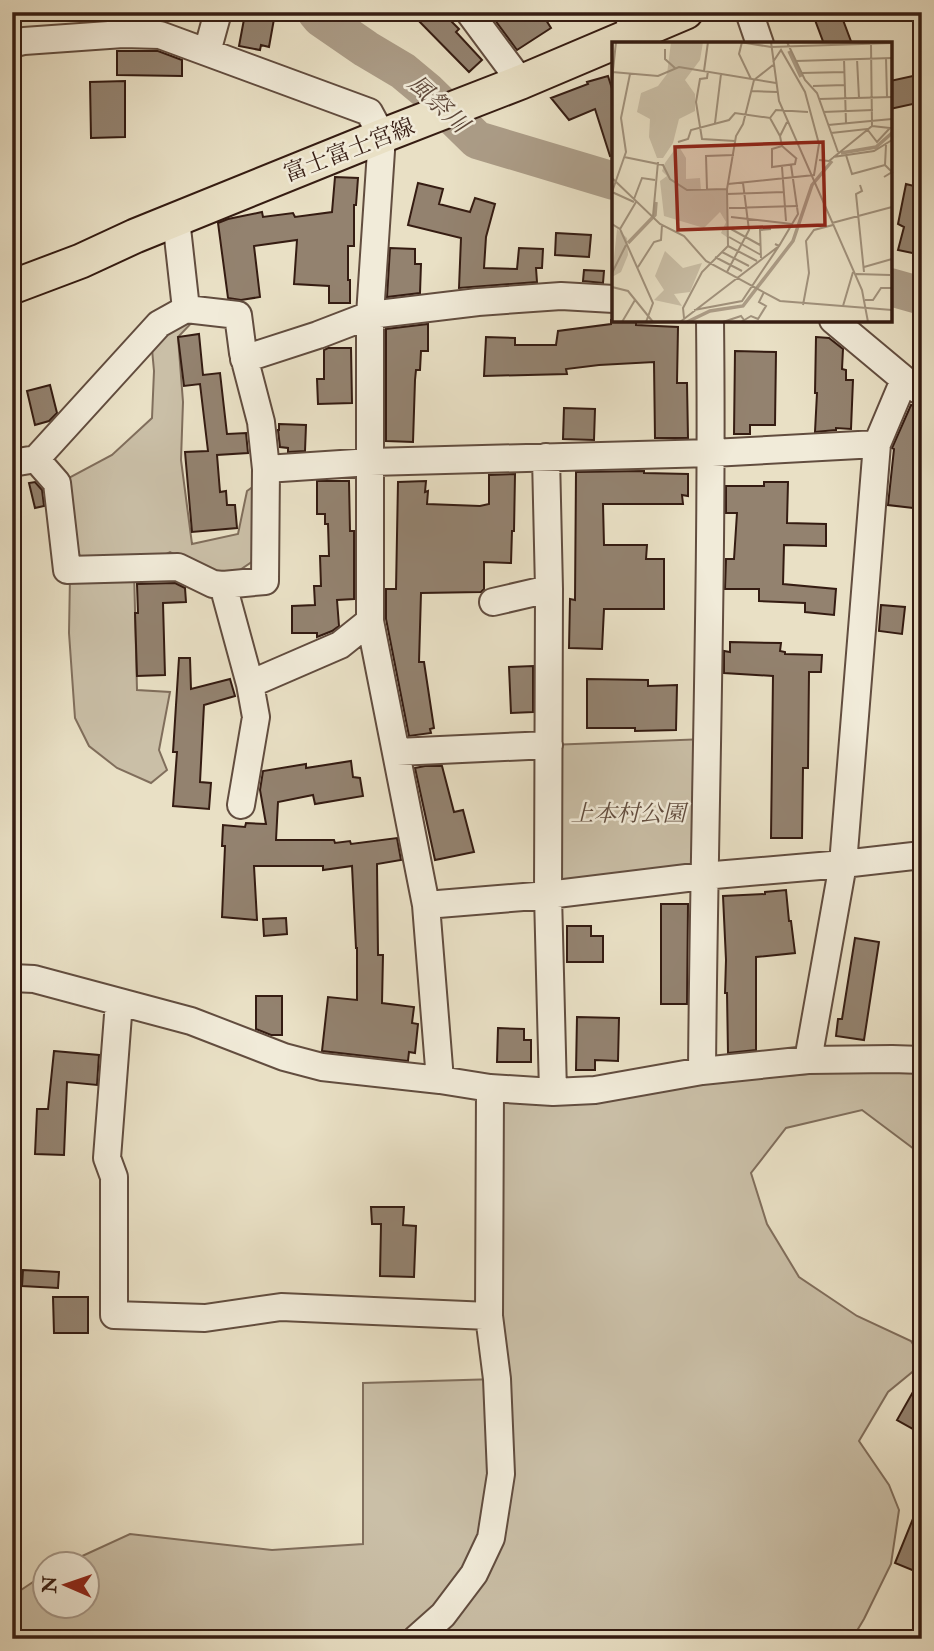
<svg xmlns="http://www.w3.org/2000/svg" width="934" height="1651" viewBox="0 0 934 1651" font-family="'IM FELL Double Pica','Noto Serif JP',serif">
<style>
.green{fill:#cabfa7;stroke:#806e5c;stroke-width:2}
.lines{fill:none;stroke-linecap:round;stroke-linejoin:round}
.river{stroke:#ac9d88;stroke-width:38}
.building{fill:#93826f;stroke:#351c12;stroke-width:2}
.minor-casing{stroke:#624d3f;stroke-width:30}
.major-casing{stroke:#351c12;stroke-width:37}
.minor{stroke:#f1ebd9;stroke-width:26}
.major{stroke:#e9e0c5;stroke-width:33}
.labels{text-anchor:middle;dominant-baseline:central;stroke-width:5;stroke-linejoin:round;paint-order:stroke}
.street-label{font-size:23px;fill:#351c12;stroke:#f1ebd9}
.park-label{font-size:23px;font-style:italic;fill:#624d3f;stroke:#f1ebd9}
.water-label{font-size:24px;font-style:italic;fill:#5f493b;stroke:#f1ebd9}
.inset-river{fill:none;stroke:#ac9d88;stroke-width:3.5}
.inset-road{fill:none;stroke:#a1927d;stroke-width:2}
.view{fill:#8f2418;fill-opacity:0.15;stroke:#8f2418;stroke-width:3.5}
.inset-edge{fill:none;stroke:#351c12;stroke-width:3.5}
</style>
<rect width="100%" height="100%" fill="#e9e0c5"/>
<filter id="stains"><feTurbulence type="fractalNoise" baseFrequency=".00286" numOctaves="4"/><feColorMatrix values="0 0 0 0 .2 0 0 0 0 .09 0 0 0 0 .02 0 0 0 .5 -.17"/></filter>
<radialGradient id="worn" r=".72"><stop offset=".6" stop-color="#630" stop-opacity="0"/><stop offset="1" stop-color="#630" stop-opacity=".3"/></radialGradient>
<path class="green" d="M198,316L178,337L183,402L181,460L192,544L238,534L247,491L261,481L256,559L225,580L170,552L134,570L137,690L170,692L159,750L167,770L151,783L117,768L89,746L75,718L69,633L70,576L63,481L112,455L152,418L154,371L151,338Z
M706,739L703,876L548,895L549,745Z
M922,1064V1155L862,1110L786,1128L751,1173L767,1224L799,1277L857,1316L911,1341L922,1359V1364L888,1392L859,1441L889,1485L899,1510L891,1564L864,1619L852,1639H12V1596L45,1574L46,1606H88V1564L67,1563L130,1534L272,1550L363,1544V1383L497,1379L490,1088L729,1081Z"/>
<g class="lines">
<path class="river" d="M316,12L321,18L366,49L403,71L427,91L477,140L614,181
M890,287L922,296"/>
</g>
<path class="building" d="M410,12H442L459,29L456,32L482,60L469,72Z
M489,12H541L551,28L517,50Z
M812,12H840L852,44H824Z
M245,14L274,19L269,47L261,45L260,50L239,46Z
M117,51H158L182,60V76L117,75Z
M922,74V102L890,109V81Z
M608,76L614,95V155L610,156L595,109L569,120L551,98L588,84L587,82Z
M125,81V137L91,138L90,82Z
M335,177L358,178L356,205H354V246H348V280H350V303H329V286L294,284L297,240L254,246L260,297L241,300L228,298L218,223L228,219L262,212L263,217L293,213L295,217L332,212Z
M418,183L443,189L439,204L470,212L475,198L495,204L486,237L484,268L517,269L519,248L543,249L542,268H536L537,282L459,288L461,238L408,225Z
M906,184L922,188V255L898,250L904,227L898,224Z
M556,233L591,235L589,257L555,255Z
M390,248L415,249V264H421L420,293L387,297Z
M584,270L604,271L603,283L583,281Z
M611,320H636V325L678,327L677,383H687L688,438H655L654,362L599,365L566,369L567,374L484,376L486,337L515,338V345H556L558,331L611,324Z
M428,324V351H421L420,370H416L415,380L413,442L386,441V329Z
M199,334L203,375L220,373L227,434L246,433L248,453L217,455L220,492L226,491L227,505H235L237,528L192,532L185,452L208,451L200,384L184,386L178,337Z
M816,337L829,338L843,349L842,369L846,370V380H853L851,429L836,428V430L815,432L817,393H815Z
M328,348H351L352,403L318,404L317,379H324V350Z
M735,351L776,352L775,425H750V434H734Z
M50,385L57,413L49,421L35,425L27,391Z
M911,405L922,408V509L888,505L894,449L892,448Z
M564,408L595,409L594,440L563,439Z
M279,424L306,425L305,451L288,452V448L280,447L278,430H279Z
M644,471V473L688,474V496L682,495L683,504H603L604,545H647L646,559H664V609H604L602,649L569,648L570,599L575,600L576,472Z
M515,474L514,531H512L511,563L484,562V589L481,592L421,593L419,662H424L434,728L430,729L431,733L409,736L386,619V589H396L398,482L426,481L425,492L428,491L427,504L480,506L489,504V475Z
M317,481H349L350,531H354V599L337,600L339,626L332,631L317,637V633H292V606L315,605L314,586H321L320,556H329L328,524H325V514H317Z
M35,482L42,490L44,506L35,508L29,483Z
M764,482H788L787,523L826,524V546L784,545L783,584L836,589L834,615L805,612V603L759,601V589H725L726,559H734L737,513H726V486H764Z
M175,583L185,588L186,602L163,603L165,675L137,676L135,613H138L137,584Z
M881,605L905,607L902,634L879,631Z
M730,642L781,643L780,651L785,652V654L822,655L821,672H809L808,768H803L802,838H771L773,676L724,673V651L730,652Z
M179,658H190L191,689L230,679L235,696L204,705L200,782L211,783L209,809L173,806L177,752H173Z
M533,666V712L511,713L509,667Z
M587,679L648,680V686L677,685L676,730L635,731V728H587Z
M351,761L353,777L360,778L363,796L315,804L313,795L278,802L276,840H334L335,843L350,841L351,844L397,838L401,860L377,864L378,955H383L382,1003L414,1007L412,1023L418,1024L415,1053L409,1052L408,1061L322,1051L328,997L357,1000V948H356L352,866L323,870V866H254L257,920L222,917L225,846H222L223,825L245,827L246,823L266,824L260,790L263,771L306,764V768Z
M425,766H442L454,812L463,810L474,852L435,860L415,768Z
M786,890L789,921H791L795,953L756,957V1050L728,1053L727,993H725L726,960L723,896L765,894V892Z
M661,904H688L687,1004H661Z
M286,918L287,934L264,936L263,919Z
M567,926H591V936H603V962H567Z
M855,938L879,942L864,1040L836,1036L838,1019H842Z
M256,996H282V1035H271L256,1029Z
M577,1017L619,1018L618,1061L595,1060V1070H576Z
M498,1028L524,1029V1040H531V1062H497Z
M54,1051L99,1055L97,1085L67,1082L64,1155L35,1154L37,1109H48Z
M371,1207H404L403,1225L416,1226L414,1277L380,1276L381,1224H372Z
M23,1270L59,1272L58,1288L22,1286Z
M53,1297H88V1333H54Z
M922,1376V1434L897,1420Z
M921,1499H922V1574L895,1563Z"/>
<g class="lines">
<defs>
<path id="minor" d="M469,12L521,82
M628,12L633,33
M749,12L760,44
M12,44L24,41L123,34L160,35L369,112L382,136L370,315V621L426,905L440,1080
M207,52L218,12
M833,320L912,386L922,392
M244,359L318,335L370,315L478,302L561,296L614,299
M546,457L549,589L548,895L553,1092
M36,459L57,483L67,570L178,567L213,584L223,585L265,581L266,469L261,422L243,353L238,315L186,309
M12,463L36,459L159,324L186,309L176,219
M266,469L371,462L712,453L877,444
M223,585L250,684L256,717L241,805
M493,602L549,589
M250,684L340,645L370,621
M397,752L549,745
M426,905L548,895L703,876L843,864L922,855
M12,978L34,979L191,1021L284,1057L322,1067L440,1080L490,1088L553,1092L595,1090L702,1071L808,1060L892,1059L922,1060
M119,1002L107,1158L114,1177V1315L205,1318L281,1307L489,1316
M808,1060L843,864L877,444L904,380
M702,1071C704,821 713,570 710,320
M416,1639L443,1615L474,1574L491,1538L501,1474L497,1379L489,1316L490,1088"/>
<path id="major" d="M12,287L81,261L135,236L382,136L521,82L686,12"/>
</defs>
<use href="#minor" class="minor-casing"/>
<use href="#major" class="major-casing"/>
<use href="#minor" class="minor"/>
<use href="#major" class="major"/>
</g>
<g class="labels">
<g class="street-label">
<text transform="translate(349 150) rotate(-21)">富士富士宮線</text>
</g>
<g class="park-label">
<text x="628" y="813">上本村公園</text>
</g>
<g class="water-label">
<text transform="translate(438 104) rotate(43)">風祭川</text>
</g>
</g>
<g transform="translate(612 42)">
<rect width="280" height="280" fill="#e9e0c5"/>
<path d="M59,0H91L88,18L73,38L83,52V69L67,77L61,101L51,116H45L37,95L38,77L25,70L29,51L46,44L55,32ZM66,103L74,116V137L88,136L89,148L115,147L116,196L109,191L114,180L108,170L92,186L52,174L48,139L55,134L50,129L53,121ZM5,187L15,196L16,213L9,230L0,235ZM53,209L71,226L90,221L78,250L62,252L70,264L42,258L52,248L43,234Z" fill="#cabfa7"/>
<path class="inset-river" d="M177,9L189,35M229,111L264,105L280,91M16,201L43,173L44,160M75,280L98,269L131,264L181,199L200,143L220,119"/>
<path class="inset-road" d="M128,0L159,5L280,1M130,0L127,12L139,37M159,0L167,59L250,248L256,280M175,0L193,38L205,51L226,110M53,7V17L63,26M274,16L275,55M232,17L234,81M245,17L247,56M184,19L280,16M92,29L96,0M96,29L95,36L88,37L84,60L90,97L123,99M0,30L46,34L67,25L164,41M190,31L233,30M0,38L4,0M201,44L233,43M139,49L165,50M207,57L280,55M211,70L261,68M158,76L168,94L175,80M103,81L109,32M216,83L280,77M219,91L255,87L265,100L278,86L260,84M168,94L170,104L185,117M66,100L76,97L79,88L117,78L123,71L158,76L164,68L196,70M170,104L160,107V125L183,122L184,117M234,113L240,132L273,123M12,115L51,123L58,137L75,148L115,147M221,115L262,109L280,98M207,118L217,119L260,84L259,2M170,125L174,179M272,135L280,130L273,123L274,103M0,136L48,182L72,194L94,219L168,259L280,268M116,142L202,133L207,102L193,50L169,8L161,20M248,143L250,149L244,152L252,230M95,147L94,114L122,113M0,150L14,110L9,76L18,32M0,150L22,160M115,152L172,150M22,157L30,136L43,138M117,166L186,164M41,174L46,120M119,175L180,182M220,181L280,165M0,182L8,187L24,160M8,187L41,261L34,280M119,187L148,203M117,195L149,213M116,204L145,219M110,210L137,224M103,215L130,229M149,216L148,188L159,187M26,225L42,200L49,198L50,183M252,225L280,217M115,230L137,188L131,141M0,231L14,203M244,232L278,233M0,245L16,249L41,280M253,258H261L269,246H280M191,263L197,231L194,199L202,188L221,183M231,264L241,230M82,268L130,259L167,204L163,202M72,276L71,266L90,230L116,204L115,147L124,94L131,82L142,38L161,23M10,280L23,258M68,280L167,204L186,172L179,123M111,280L129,274L132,278M129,280L139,274L146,277L154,264L147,260L152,250"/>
<path class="view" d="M211,100L213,183L66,188L63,105Z"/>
<rect width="280" height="280" class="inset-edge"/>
</g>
<rect width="934" height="1651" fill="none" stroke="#e9e0c5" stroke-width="42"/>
<rect x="14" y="14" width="906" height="1623" fill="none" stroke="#351c12" stroke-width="3.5"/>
<rect x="21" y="21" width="892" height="1609" fill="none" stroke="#351c12" stroke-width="2"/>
<g transform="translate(66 1585) rotate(272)"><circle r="33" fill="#f1ebd9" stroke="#a69889" stroke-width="2"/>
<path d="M0-5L12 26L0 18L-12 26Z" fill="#8f2418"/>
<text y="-10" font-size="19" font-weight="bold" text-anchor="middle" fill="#351c12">N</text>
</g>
<rect width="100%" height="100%" filter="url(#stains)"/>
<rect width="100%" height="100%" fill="url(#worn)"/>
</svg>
